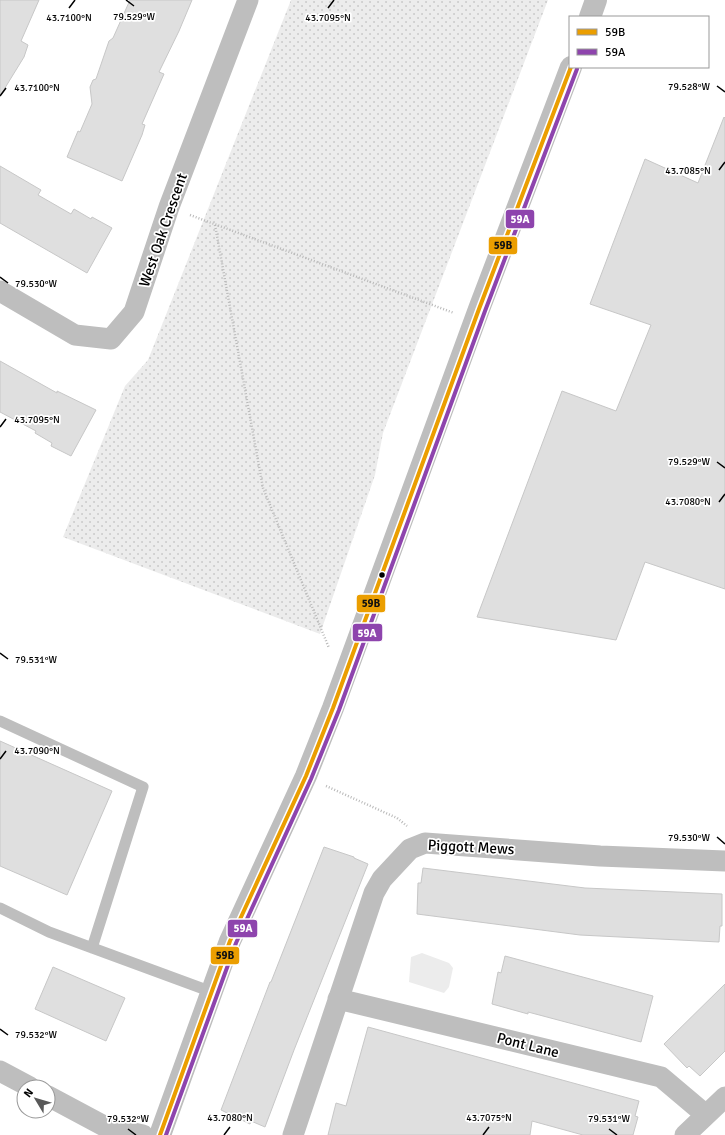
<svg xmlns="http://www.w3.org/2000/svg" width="725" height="1135" viewBox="0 0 725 1135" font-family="Signika,sans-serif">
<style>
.grass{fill:url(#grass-dots)}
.green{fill:#ececec}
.building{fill:#dfdfdf;stroke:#c7c7c7}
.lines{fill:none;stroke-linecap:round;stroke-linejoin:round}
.path{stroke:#b9b9b9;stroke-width:2.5;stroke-dasharray:1 2;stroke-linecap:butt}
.service{stroke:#bebebe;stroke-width:11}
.minor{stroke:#bebebe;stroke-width:21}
.tertiary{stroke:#bebebe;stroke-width:22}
.bus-1-casing{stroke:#fff;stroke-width:7}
.bus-2-casing{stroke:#fff;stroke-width:7}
.bus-1{stroke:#eb9e00;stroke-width:4}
.bus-2{stroke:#8e44ad;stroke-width:4}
.ticks{fill:none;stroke:#000;stroke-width:1.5}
.bus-dot{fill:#000;stroke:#fff;stroke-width:1.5}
.labels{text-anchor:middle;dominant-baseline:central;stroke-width:3.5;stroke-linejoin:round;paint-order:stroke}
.street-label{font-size:15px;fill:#000;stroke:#fff}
.ticks-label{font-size:10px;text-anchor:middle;fill:#000;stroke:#fff;stroke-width:3.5;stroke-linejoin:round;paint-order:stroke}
.line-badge{stroke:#fff;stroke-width:1.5}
.badge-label{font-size:11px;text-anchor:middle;font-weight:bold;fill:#fff}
.pale-badge-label{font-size:11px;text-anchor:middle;font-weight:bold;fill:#111}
</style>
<defs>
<pattern id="grass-dots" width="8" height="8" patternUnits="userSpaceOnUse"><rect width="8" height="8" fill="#ececec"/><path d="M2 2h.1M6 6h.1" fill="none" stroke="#c9c9c9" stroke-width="1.8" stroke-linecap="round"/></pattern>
</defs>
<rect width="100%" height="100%" fill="#fff"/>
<path class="grass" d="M291,0H548L383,433L375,475L320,634L63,537L125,386L148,360Z"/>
<path class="green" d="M422,953L449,963L453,968L449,987L444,993L409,982L411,957Z"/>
<path class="building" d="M0,0H39L21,41L28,45L24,57L0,96Z
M130,0H192L179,31L159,72L164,74L142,124L145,125L142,135L122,181L67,157L78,131L80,132L92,104L90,87L93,80L96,79L109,41L113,38Z
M724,117L725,118V589L645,562L616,640L477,617L562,391L616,411L651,325L590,304L645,159L698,183Z
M0,166L41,190L38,195L71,214L74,209L91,219L92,217L112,228L87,273L0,223Z
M0,361L57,393V391L96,410L71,456L51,446L52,443L35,433L36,431L0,412Z
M0,741L112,791L67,895L0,866Z
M324,847L354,857V858L368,864L294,1050L265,1127L251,1121L250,1124L221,1110L270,982H271Z
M423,868L585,888L722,894V926H720L719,942L580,935L417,914L418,883H421Z
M505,956L653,996L641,1042L528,1012V1014L492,1004L498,972L501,973Z
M53,967L125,998L106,1041L35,1009Z
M725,984V1051L700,1076L689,1066L687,1068L664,1044Z
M368,1027L639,1101L635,1116L638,1117L633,1135H583L532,1121L530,1135H328L336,1103L346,1106Z"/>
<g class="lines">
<path class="path" d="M190,215L454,313
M215,225L263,488L329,648
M326,786L397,818L407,826"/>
<path class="service" d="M0,721L143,787L92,948
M0,908L49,932L212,992"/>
<path class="minor" d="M0,291L75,335L111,339L134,312L169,207L248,0
M338,999L661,1077L706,1115
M0,1071L30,1087
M48,1096L106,1127L143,1135
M293,1135L374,893L382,879L410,849L425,843L600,856L725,861
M685,1135L725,1097"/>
<path class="tertiary" d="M590,17L596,0
M160,1135L230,941L306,776L333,708L479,309L571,67"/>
<defs>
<path id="bus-1" d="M160,1135L230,941L306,776L333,708L479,309L571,67"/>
<path id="bus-2" d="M166,1135L236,943L311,779L339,710L485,311L577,69"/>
</defs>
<use href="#bus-1" class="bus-1-casing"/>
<use href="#bus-2" class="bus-2-casing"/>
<use href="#bus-1" class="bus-1"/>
<use href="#bus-2" class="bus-2"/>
</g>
<path class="ticks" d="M126,0L134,6M69,8L75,0M328,8L334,0M717,86L725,92M0,96L6,88M719,170L725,162M0,277L8,283M0,427L6,419M717,462L725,468M719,502L725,494M0,653L8,659M0,759L6,751M717,837L725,844M0,1029L8,1035M128,1129L136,1135M609,1129L617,1135M224,1135L230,1127M483,1135L489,1127"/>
<circle class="bus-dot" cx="382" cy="575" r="3.5"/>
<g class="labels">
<g class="street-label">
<text transform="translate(163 230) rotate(-71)">West Oak Crescent</text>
<text transform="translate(471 847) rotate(3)">Piggott Mews</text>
<text transform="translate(528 1045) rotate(14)">Pont Lane</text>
</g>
</g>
<g class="ticks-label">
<text x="134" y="20">79.529°W</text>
<text x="69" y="21">43.7100°N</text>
<text x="328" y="21">43.7095°N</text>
<text x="689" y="90">79.528°W</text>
<text x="37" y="91">43.7100°N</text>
<text x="688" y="174">43.7085°N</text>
<text x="36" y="287">79.530°W</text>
<text x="37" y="423">43.7095°N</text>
<text x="689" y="465">79.529°W</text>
<text x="688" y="505">43.7080°N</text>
<text x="36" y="663">79.531°W</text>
<text x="37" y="754">43.7090°N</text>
<text x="689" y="841">79.530°W</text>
<text x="36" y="1038">79.532°W</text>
<text x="230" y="1121">43.7080°N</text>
<text x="489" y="1121">43.7075°N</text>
<text x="128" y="1122">79.532°W</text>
<text x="609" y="1122">79.531°W</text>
</g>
<g class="line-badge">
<rect x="505" y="209" width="30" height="20" rx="4" fill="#8e44ad"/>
<rect x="488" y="236" width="30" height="19" rx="4" fill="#eb9e00"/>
<rect x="356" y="594" width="30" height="19" rx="4" fill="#eb9e00"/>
<rect x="352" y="623" width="31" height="19" rx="4" fill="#8e44ad"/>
<rect x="227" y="919" width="31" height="19" rx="4" fill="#8e44ad"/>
<rect x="210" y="946" width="30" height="19" rx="4" fill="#eb9e00"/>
</g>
<g class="badge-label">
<text x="520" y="223">59A</text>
<text x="367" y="637">59A</text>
<text x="243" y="932">59A</text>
</g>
<g class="pale-badge-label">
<text x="503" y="249">59B</text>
<text x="371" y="607">59B</text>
<text x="225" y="959">59B</text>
</g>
<rect x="569" y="16" width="140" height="52" fill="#ffffff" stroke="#999999"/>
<rect x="577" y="29" width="20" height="6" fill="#eb9e00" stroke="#999999"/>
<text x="605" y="36" font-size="12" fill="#000000">59B</text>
<rect x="577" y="49" width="20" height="6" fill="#8e44ad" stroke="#999999"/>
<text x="605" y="56" font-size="12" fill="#000000">59A</text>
<g transform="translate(36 1099) rotate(308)"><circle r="19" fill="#ffffff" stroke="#999999"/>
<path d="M0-3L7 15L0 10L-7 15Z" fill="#595959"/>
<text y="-6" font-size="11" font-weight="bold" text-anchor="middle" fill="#000000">N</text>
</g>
</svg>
